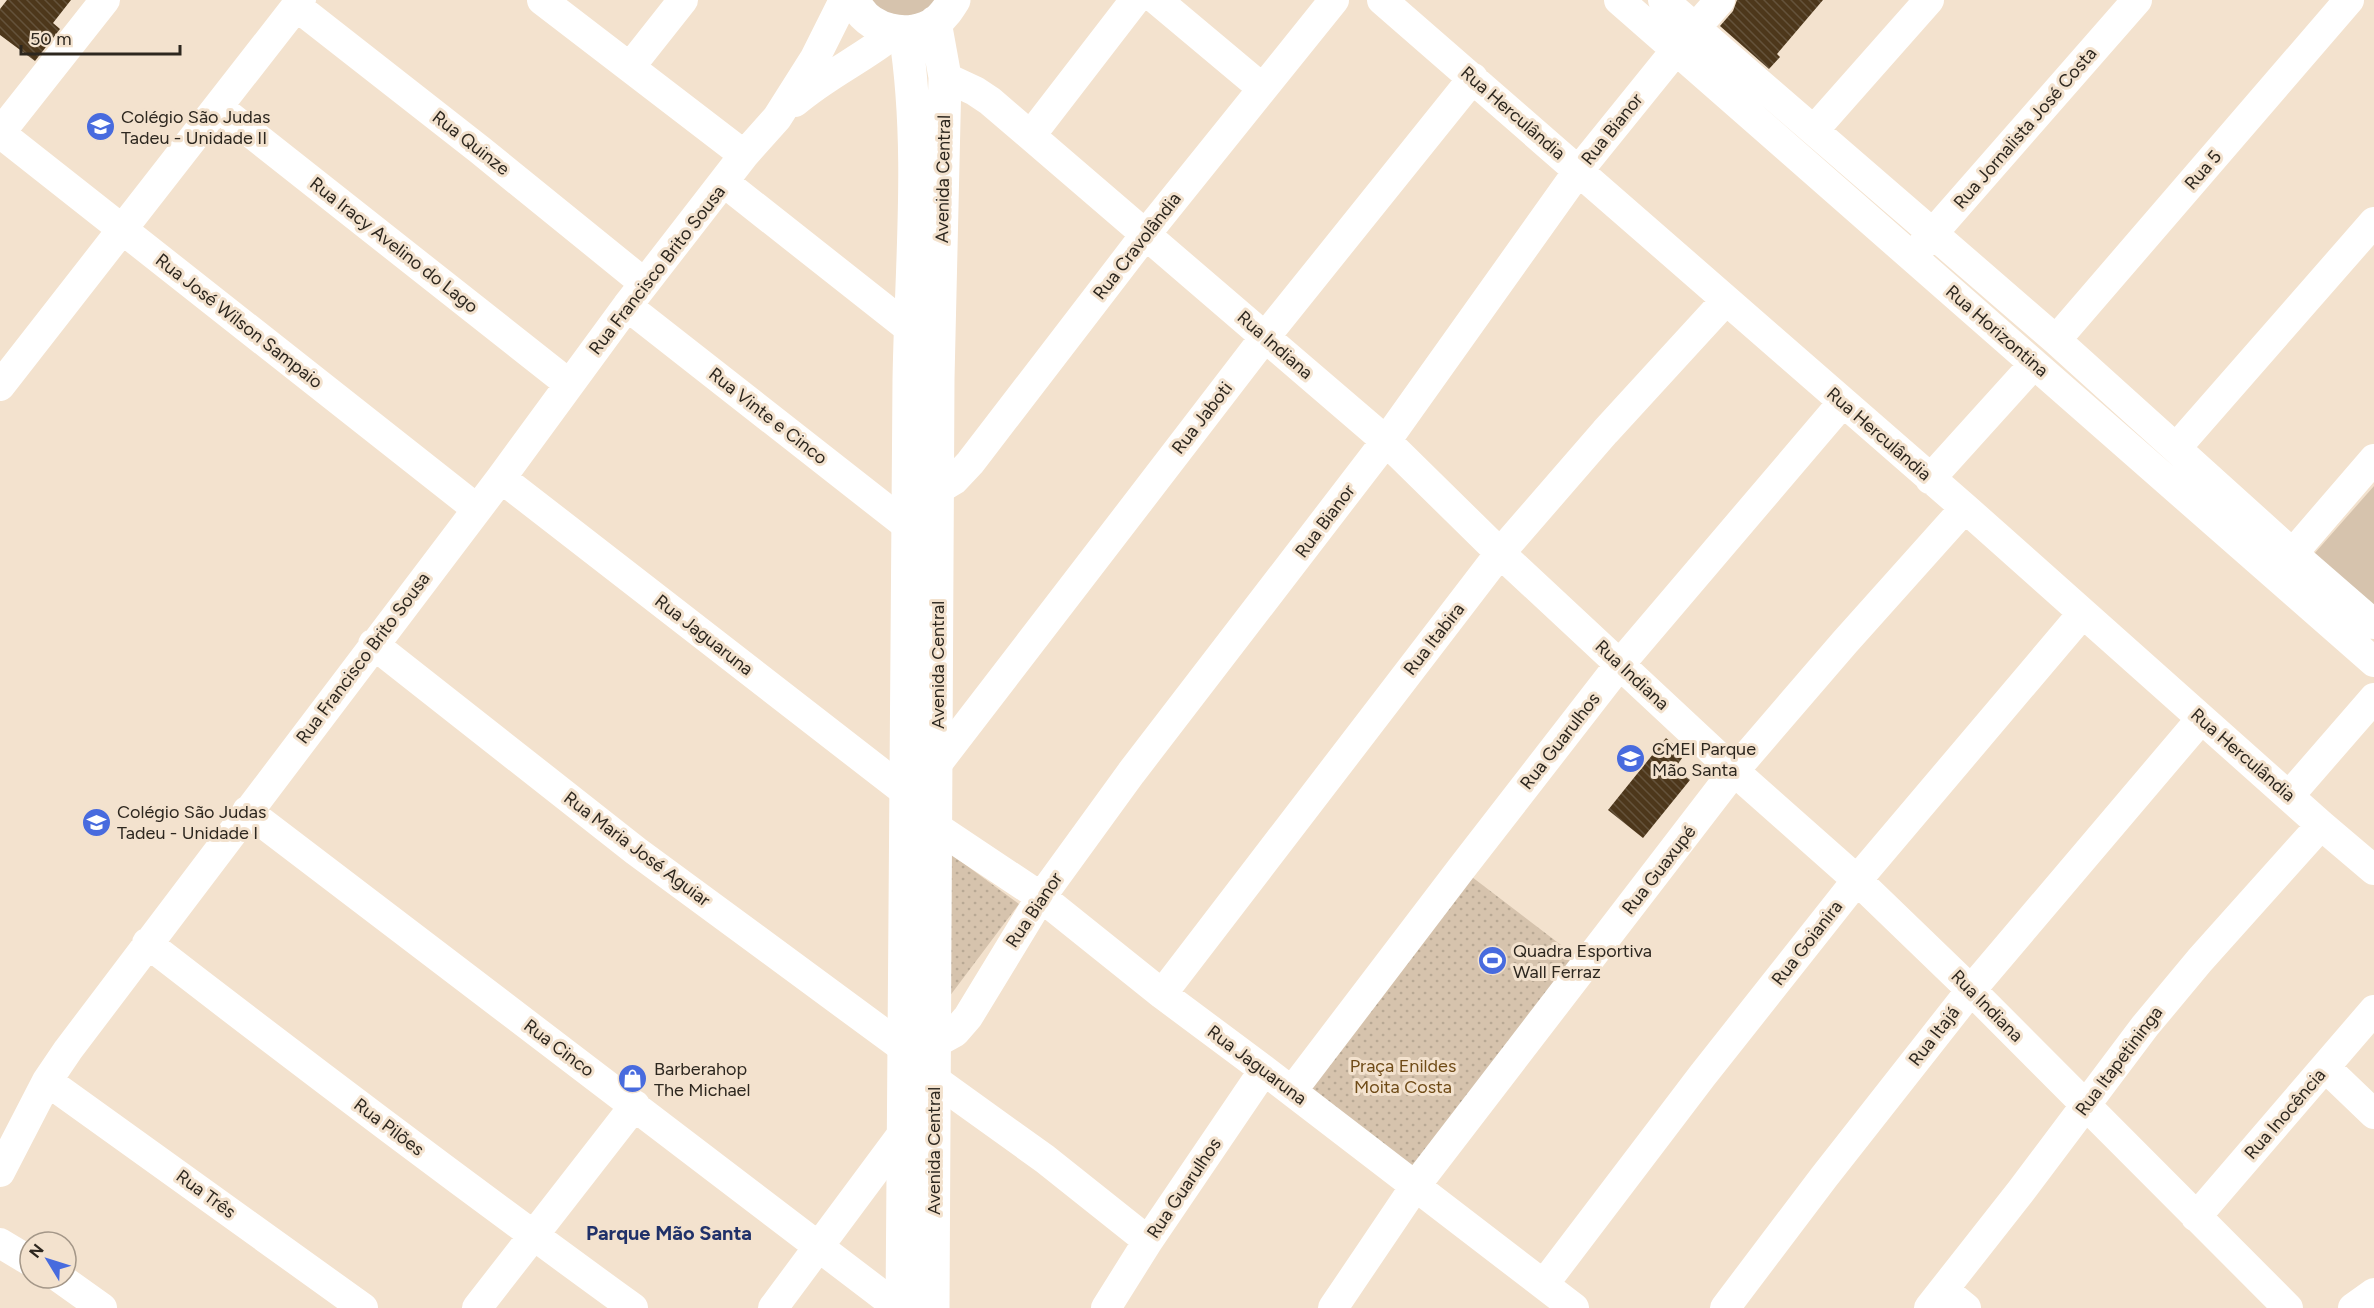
<svg xmlns="http://www.w3.org/2000/svg" width="2374" height="1308" viewBox="0 0 2374 1308" font-family="Figtree,sans-serif">
<style>
.grass{fill:#d6c3ad}
.park{fill:url(#park-dots)}
.building{fill:url(#building-back-hatch)}
.lines{fill:none;stroke-linecap:round;stroke-linejoin:round}
.minor{stroke:#fff;stroke-width:30}
.major{stroke:#fff;stroke-width:33}
.labels{text-anchor:middle;dominant-baseline:central;stroke-width:6;stroke-linejoin:round;paint-order:stroke}
.street-label{font-size:18px;fill:#2d271f;stroke:#f3e2ce}
.poi-label{font-size:18px;fill:#2d271f;stroke:#f3e2ce;text-anchor:start}
.park-label{font-size:18px;fill:#6f4b17;stroke:#f3e2ce}
.neighbourhood-label{font-size:20px;font-weight:bold;fill:#203169;stroke:#f3e2ce}
</style>
<defs>
<pattern id="park-dots" width="8" height="8" patternUnits="userSpaceOnUse" patternTransform="scale(1.5)"><rect width="8" height="8" fill="#d6c3ad"/><path d="M2 2h.1M6 6h.1" fill="none" stroke="#b8a894" stroke-width="1.8" stroke-linecap="round"/></pattern>
<pattern id="building-back-hatch" width="6" height="6" patternUnits="userSpaceOnUse" patternTransform="scale(1.5)"><rect width="6" height="6" fill="#4d371b"/><path d="M-1 5l2 2M0 0l6 6M5-1l2 2" fill="none" stroke="#64523b"/></pattern>
</defs>
<rect width="100%" height="100%" fill="#f3e2ce"/>
<path class="grass" d="M869,0H941L925,14L892,18Z
M2374,486V606L2314,554Z"/>
<path class="park" d="M944,849L1019,904L943,1005Z
M1472,877L1578,958L1412,1174L1306,1092Z"/>
<path class="building" d="M7,0H71L53,23L60,29L35,61L0,35V9Z
M1737,0H1823L1777,54L1780,57L1769,69L1720,26L1733,11Z
M1666,738L1685,754L1675,768L1690,780L1643,838L1608,810Z"/>
<g class="lines">
<path class="minor" d="M542,0L744,155
M1157,0L1262,88
M1382,0L1965,508L2321,825L2374,870
M1619,0L2374,662
M1663,0L2056,340L2292,553L2374,624
M296,6L480,150L644,283
M630,67L683,0
M945,77L975,91L990,101L1386,441L1500,553L1734,771L1857,880L1971,990L2288,1308
M795,102C826,75 864,58 896,32
M218,107L569,384
M1814,130L1929,0
M0,133L477,509
M0,133L105,0
M1031,135L1135,0
M725,183L910,329
M1920,248L2137,0
M627,306L909,527
M2056,340L2349,0
M0,386L301,0
M2177,447L2374,222
M501,478L907,793
M1930,479L2034,364
M939,489L954,480L970,463L1145,235L1334,0
M2281,567L2374,459
M373,644L636,851L905,1049
M937,764L1265,337L1473,78
M2289,796L2374,698
M247,811L899,1308
M936,827L1041,897L1162,994L1264,1070L1574,1308
M147,943C307,1067 469,1189 633,1308
M1162,994L1500,553L1605,432L1726,300
M935,1043L955,1032L968,1017L1041,897L1131,773L1386,441L1579,170L1676,50L1720,0
M2325,1067L2374,1114
M935,1080L1045,1159L1148,1241
M47,1081L363,1308
M1292,1091L1461,869L1620,664L1843,402
M0,1172L47,1081L68,1050L501,478L627,306L744,155L777,118L815,58L844,0
M2196,1217L2374,1010
M0,1243L30,1261
M60,1278L102,1308
M1544,1284L1702,1076L1857,880L2083,613
M1944,1290L1966,1308
M477,1308L635,1105
M773,1308L903,1133
M1106,1308L1148,1241L1264,1070
M1333,1308L1416,1185L1734,771L1845,642L1965,508
M1725,1308L1824,1177L1971,990L2201,719
M1929,1308L2021,1191L2145,1026L2200,960L2321,825
M2353,1308L2374,1293"/>
<path class="major" d="M854,0C866,31 910,41 936,22C944,16 949,8 954,0
M902,1308L909,380C911,264 923,147 905,33
M933,1308L938,379L945,77L935,22"/>
</g>
<defs>
<symbol id="school-disc" viewBox="-11 -11 22 22"><circle r="9.5" fill="#486bde" stroke="#f3e2ce"/><path d="M0-5L7-2L0 1L-7-2ZM-4 1L0 2.5L4 1V4Q0 6-4 4Z" fill="#fff"/></symbol>
<symbol id="stadium-disc" viewBox="-11 -11 22 22"><circle r="9.5" fill="#486bde" stroke="#f3e2ce"/><path d="M0-5a6.5 5 0 1 0 0 10a6.5 5 0 1 0 0-10ZM-3.5-1.8h7v3.6h-7Z" fill="#fff"/></symbol>
<symbol id="shop-disc" viewBox="-11 -11 22 22"><circle r="9.5" fill="#486bde" stroke="#f3e2ce"/><path d="M-5-2.5h2.3a2.7 3.5 0 0 1 5.4 0H5L5.5 6h-11ZM-1.5-2.5h3a1.5 2.3 0 0 0-3 0Z" fill="#fff"/></symbol>
</defs>
<g fill-rule="evenodd">
<use href="#school-disc" x="84" y="110" width="33" height="33"/>
<use href="#school-disc" x="1614" y="742" width="33" height="33"/>
<use href="#school-disc" x="80" y="806" width="33" height="33"/>
<use href="#stadium-disc" x="1476" y="944" width="33" height="33"/>
<use href="#shop-disc" x="616" y="1062" width="33" height="33"/>
</g>
<g class="labels">
<g class="street-label">
<text transform="translate(1513 113) rotate(41)">Rua Herculândia</text>
<text transform="translate(2025 128) rotate(-49)">Rua Jornalista José Costa</text>
<text transform="translate(1612 129) rotate(-51)">Rua Bianor</text>
<text transform="translate(471 143) rotate(38)">Rua Quinze</text>
<text transform="translate(2203 170) rotate(-49)">Rua 5</text>
<text transform="translate(943 179) rotate(-89)">Avenida Central</text>
<text transform="translate(394 245) rotate(38)">Rua Iracy Avelino do Lago</text>
<text transform="translate(1137 246) rotate(-52)">Rua Cravolândia</text>
<text transform="translate(657 270) rotate(-52)">Rua Francisco Brito Sousa</text>
<text transform="translate(239 321) rotate(38)">Rua José Wilson Sampaio</text>
<text transform="translate(1997 331) rotate(41)">Rua Horizontina</text>
<text transform="translate(1275 345) rotate(41)">Rua Indiana</text>
<text transform="translate(768 416) rotate(38)">Rua Vinte e Cinco</text>
<text transform="translate(1202 418) rotate(-52)">Rua Jaboti</text>
<text transform="translate(1879 434) rotate(41)">Rua Herculândia</text>
<text transform="translate(1325 521) rotate(-53)">Rua Bianor</text>
<text transform="translate(704 635) rotate(38)">Rua Jaguaruna</text>
<text transform="translate(1434 639) rotate(-52)">Rua Itabira</text>
<text transform="translate(363 658) rotate(-53)">Rua Francisco Brito Sousa</text>
<text transform="translate(938 665) rotate(-90)">Avenida Central</text>
<text transform="translate(1632 675) rotate(43)">Rua Indiana</text>
<text transform="translate(1560 741) rotate(-52)">Rua Guarulhos</text>
<text transform="translate(2243 755) rotate(41)">Rua Herculândia</text>
<text transform="translate(637 849) rotate(37)">Rua Maria José Aguiar</text>
<text transform="translate(1659 870) rotate(-52)">Rua Guaxupé</text>
<text transform="translate(1034 910) rotate(-56)">Rua Bianor</text>
<text transform="translate(1807 943) rotate(-52)">Rua Goianira</text>
<text transform="translate(1987 1006) rotate(45)">Rua Indiana</text>
<text transform="translate(1934 1036) rotate(-52)">Rua Itajá</text>
<text transform="translate(559 1048) rotate(37)">Rua Cinco</text>
<text transform="translate(2119 1061) rotate(-53)">Rua Itapetininga</text>
<text transform="translate(1257 1065) rotate(37)">Rua Jaguaruna</text>
<text transform="translate(2285 1114) rotate(-49)">Rua Inocência</text>
<text transform="translate(389 1127) rotate(37)">Rua Pilões</text>
<text transform="translate(934 1151) rotate(-90)">Avenida Central</text>
<text transform="translate(1184 1188) rotate(-56)">Rua Guarulhos</text>
<text transform="translate(206 1194) rotate(36)">Rua Três</text>
</g>
<g class="poi-label">
<text x="121" y="117">Colégio São Judas<tspan x="121" dy="21">Tadeu - Unidade II</tspan></text>
<text x="1652" y="749">CMEI Parque<tspan x="1652" dy="21">Mão Santa</tspan></text>
<text x="117" y="812">Colégio São Judas<tspan x="117" dy="21">Tadeu - Unidade I</tspan></text>
<text x="1513" y="951">Quadra Esportiva<tspan x="1513" dy="21">Wall Ferraz</tspan></text>
<text x="654" y="1069">Barberahop<tspan x="654" dy="21">The Michael</tspan></text>
</g>
<g class="park-label">
<text x="1403" y="1066">Praça Enildes<tspan x="1403" dy="21">Moita Costa</tspan></text>
</g>
<g class="neighbourhood-label">
<text x="669" y="1233">Parque Mão Santa</text>
</g>
</g>
<g transform="translate(48 1260) rotate(308)"><circle r="28" fill="#f3e2ce" stroke="#a49788" stroke-width="1.5"/>
<path d="M0-4.5L10 22L0 15L-10 22Z" fill="#486bde"/>
<text y="-9" font-size="16" font-weight="bold" text-anchor="middle" fill="#2d271f">N</text>
</g>
<path d="M21 45v9h159v-9" fill="none" stroke="#2d271f" stroke-width="3"/>
<text x="30" y="45" font-size="18" fill="#2d271f" stroke="#f3e2ce" stroke-width="4.5" paint-order="stroke">50 m</text>
</svg>
